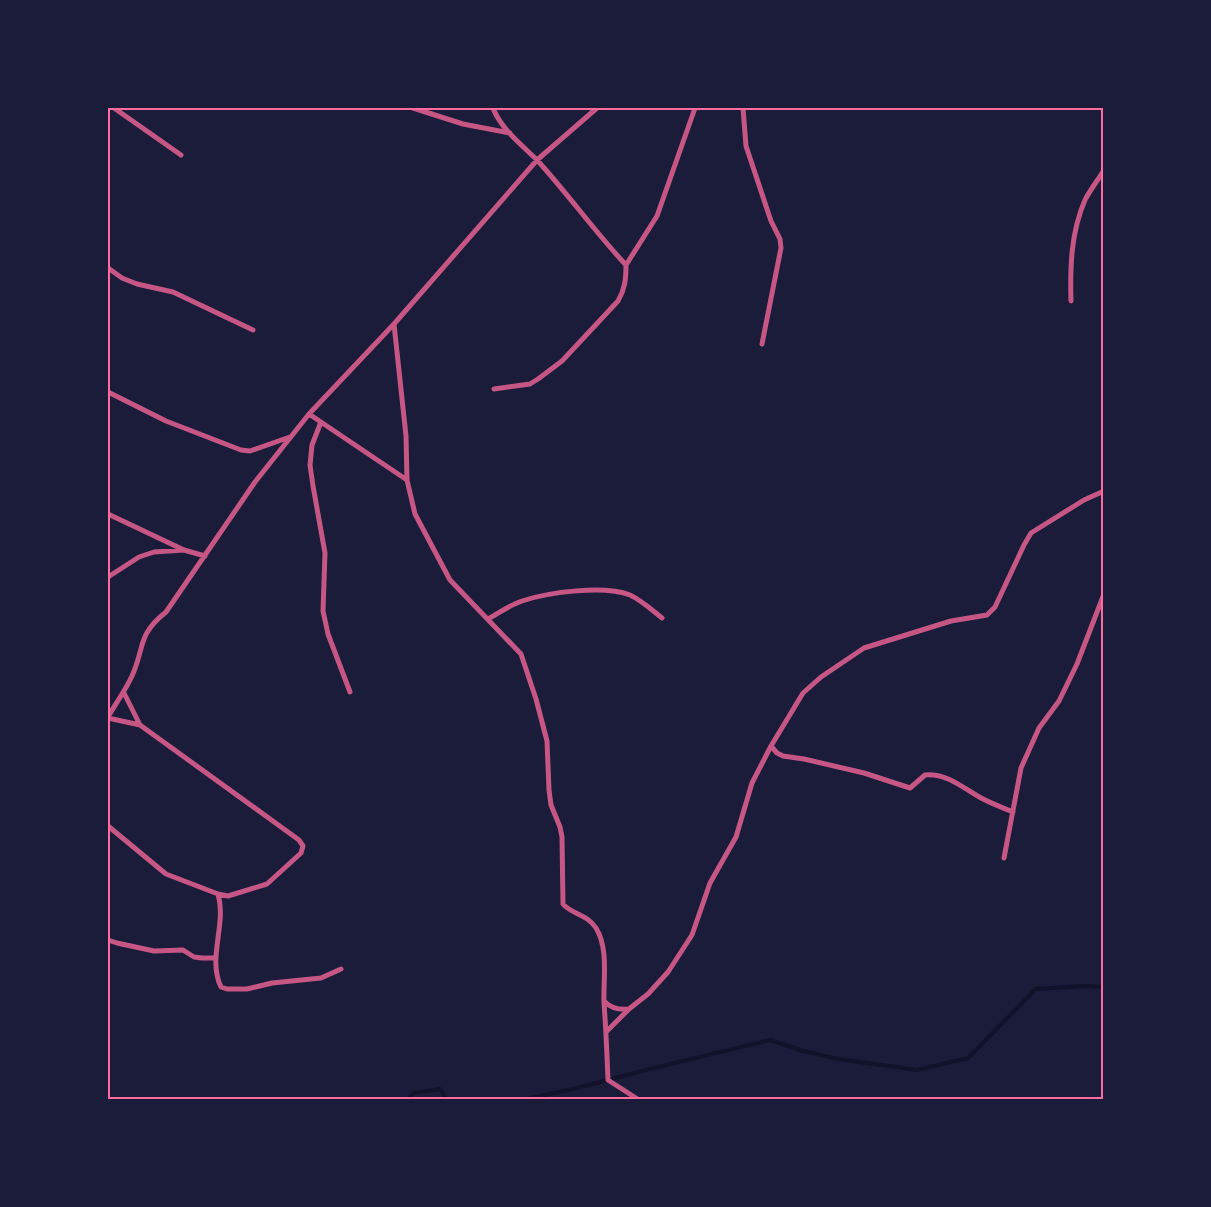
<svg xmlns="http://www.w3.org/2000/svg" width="1211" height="1207" viewBox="0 0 1211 1207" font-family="'Playfair Display',serif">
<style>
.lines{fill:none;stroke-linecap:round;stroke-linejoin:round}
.stream{stroke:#12122b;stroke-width:4}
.minor{stroke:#c65784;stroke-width:5}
.neatline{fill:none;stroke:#ff6b9d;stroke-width:2}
</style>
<rect width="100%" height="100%" fill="#1b1b3a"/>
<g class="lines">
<path class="stream" d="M407,1100L414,1093L440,1089L447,1100
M522,1100L577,1088L654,1068L770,1040L803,1051L838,1059L917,1070L968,1058L1036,989L1086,986L1104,987"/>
<path class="minor" d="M114,108L181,155
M413,108L463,124L510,133
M493,108C501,129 521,144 537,160C568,194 595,232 626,265C626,279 625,289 618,301L562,361L538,379L530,384L494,389
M743,108L746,146L771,221L780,239L781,248L762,344
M626,265L657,216L695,108
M108,268L122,278L137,284L173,292L253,330
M1071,301C1070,267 1071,232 1085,200C1090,190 1098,180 1104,170
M394,324L406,436L407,480L415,514L450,580L521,654L536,699L547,741L549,790L551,805L560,827L562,837L563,904C571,914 587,914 596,928C609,949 603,980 604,1003C606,1029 607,1054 608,1080L639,1100
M108,392L166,421L241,450L250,451L290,437
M309,414L407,480
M321,422L312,445L310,465L313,486L325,553L323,611L328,634L350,692
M108,514L184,550L205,556
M108,577L139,557L154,552L184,550
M488,619C499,613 510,605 522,601C549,592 604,585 630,595C641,600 652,610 662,618
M124,693L140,725
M108,717C116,703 125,691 132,676C145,647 137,635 166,612L255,482L309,414L394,324L537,160L597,108
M108,718L140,725L299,840L303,846L301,853L267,884L228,896L218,894
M771,746L777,753L783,756L804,759L864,773L910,788L925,775C948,773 964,789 983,799C993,804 1003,808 1013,812
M108,826L166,874L218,894C227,924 207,958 221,987L227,989H247L272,983L321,978L341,969
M1004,858L1021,768L1039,728L1059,701L1077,664L1104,594
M108,940L117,943L154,951L183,950L194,957L202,958H216
M605,1002C611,1008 620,1010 629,1009
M606,1032L629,1009L648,994L668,972L692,935L710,883L736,837L752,783L771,746L803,693L821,677L864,648L951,621L987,615L995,607L1024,545L1031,533L1084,500L1104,491"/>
</g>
<rect width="1211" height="1207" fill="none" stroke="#1b1b3a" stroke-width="218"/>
<rect x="109" y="109" width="993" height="989" class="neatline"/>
</svg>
